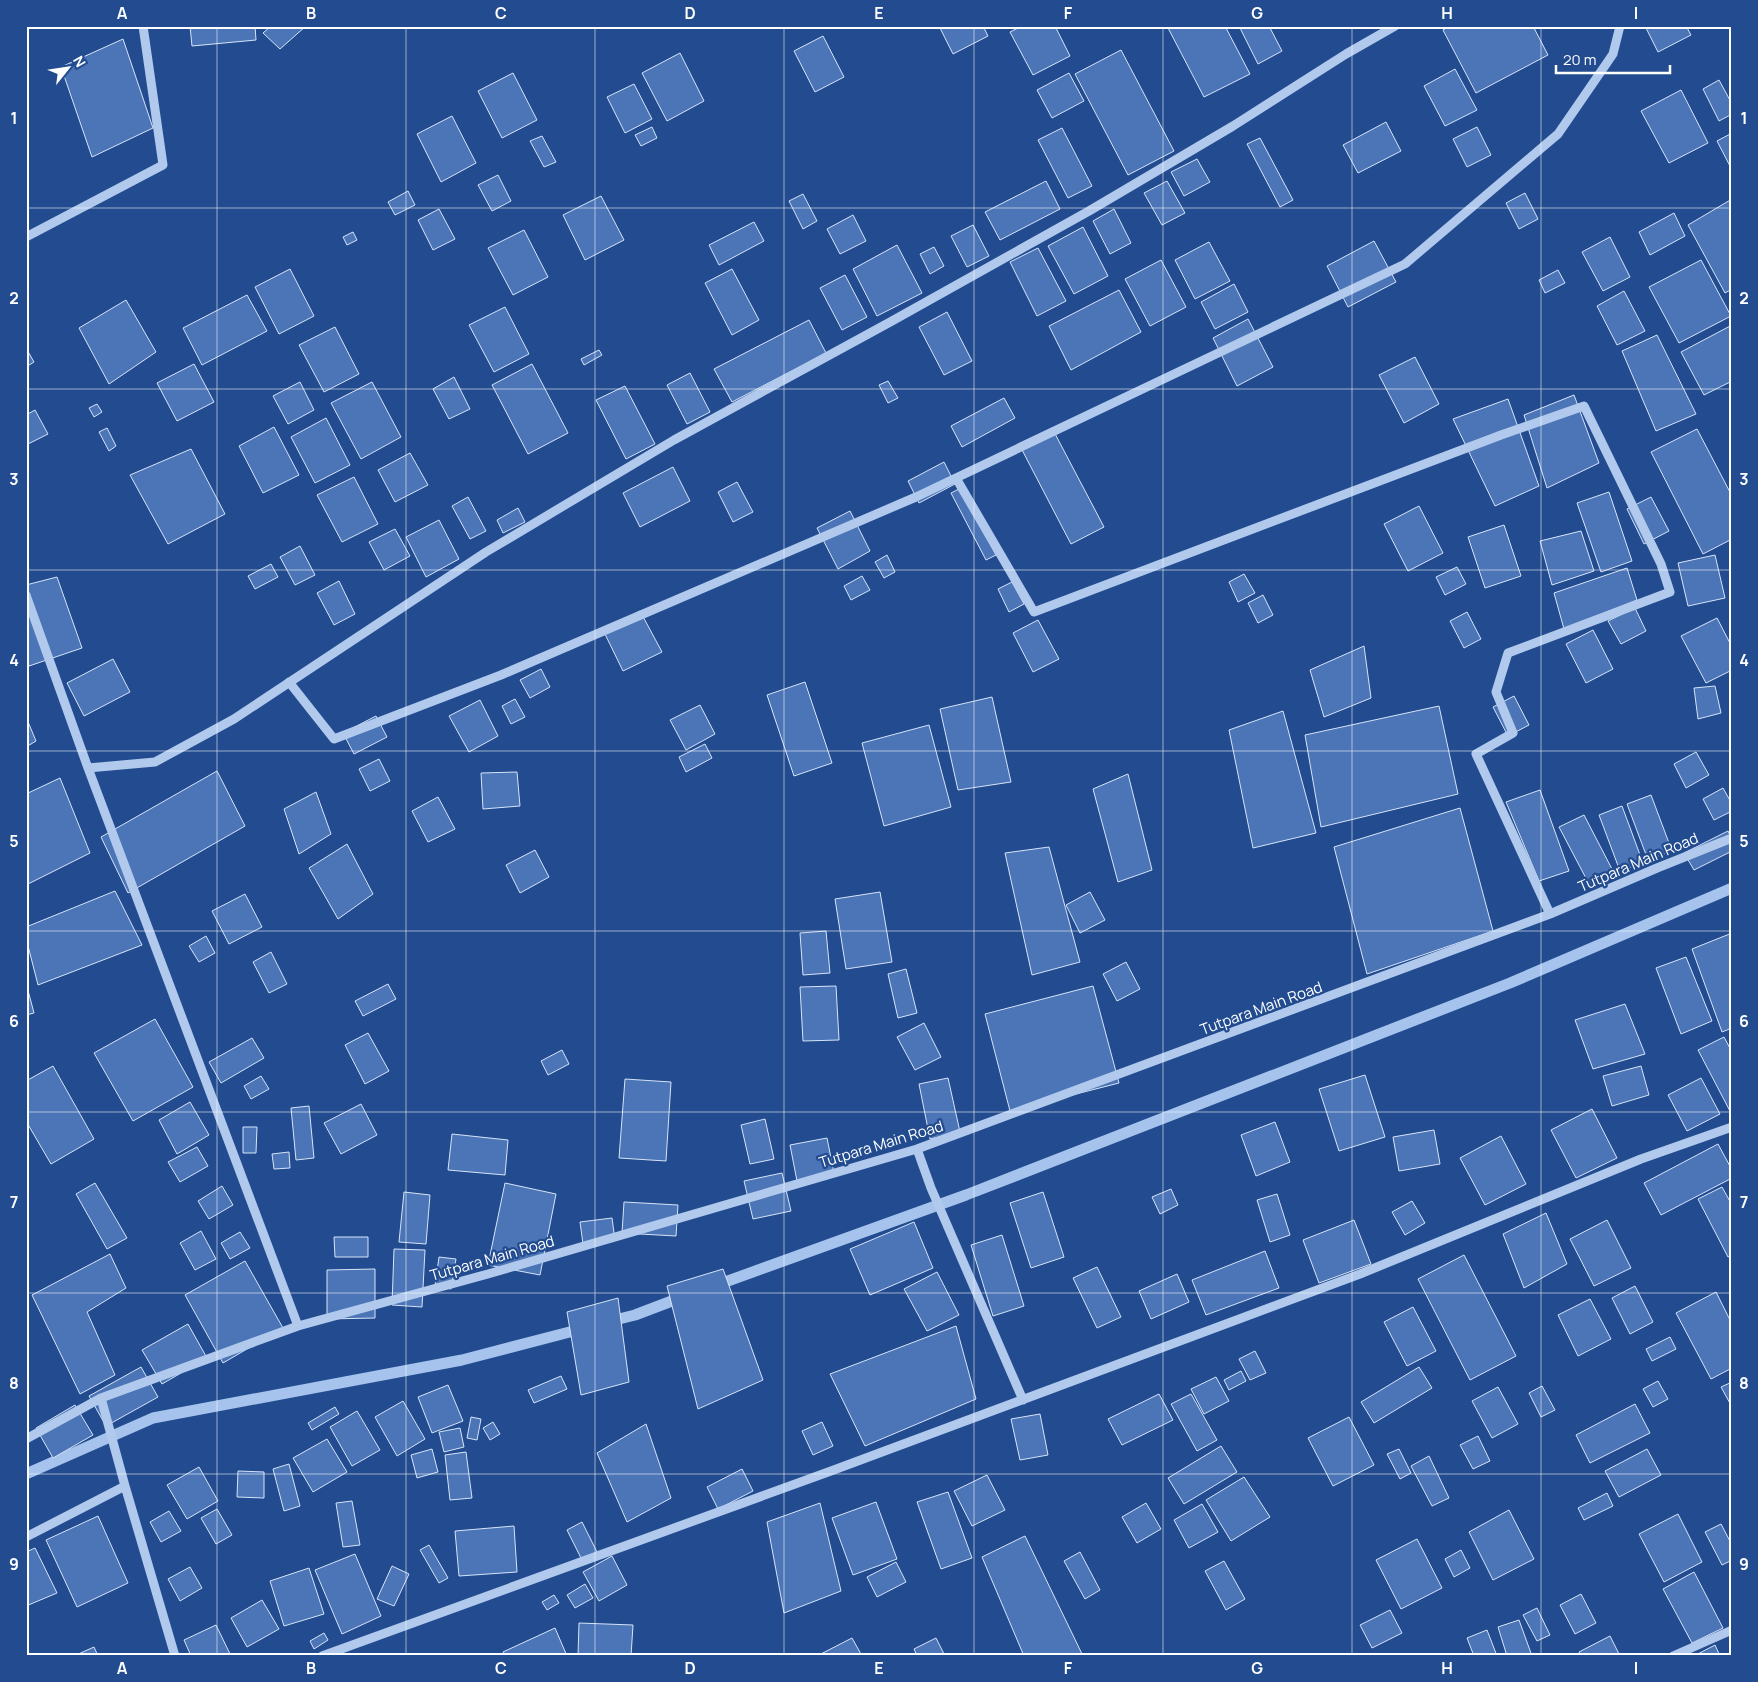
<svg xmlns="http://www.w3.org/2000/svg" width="1758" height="1682" viewBox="0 0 1758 1682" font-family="Manrope,sans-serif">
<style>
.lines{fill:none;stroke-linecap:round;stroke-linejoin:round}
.stream{stroke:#a5c3ed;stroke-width:11}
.building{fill:#4b75b6;stroke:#d7e4f9}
.minor{stroke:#b1c9ec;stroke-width:9}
.grid{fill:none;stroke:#fff;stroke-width:1;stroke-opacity:0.55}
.labels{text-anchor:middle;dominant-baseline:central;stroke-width:4.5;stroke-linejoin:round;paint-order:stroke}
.street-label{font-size:15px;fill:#fff;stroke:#224c8f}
.neatline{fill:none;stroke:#fff;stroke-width:2}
.grid-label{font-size:16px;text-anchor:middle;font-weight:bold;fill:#fff}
</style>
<rect width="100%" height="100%" fill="#224c8f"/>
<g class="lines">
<path class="stream" d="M714,1286L966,1195L1510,983L1732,888
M607,1322L635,1315L685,1296
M26,1474L153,1418L462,1360L585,1328"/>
</g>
<path class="building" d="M190,26H255L256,40L192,46Z
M271,26H306L280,49L263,33Z
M939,26H983L988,36L953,54Z
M1022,26H1055L1070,56L1033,75L1010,32Z
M1167,26H1225L1250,74L1204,97Z
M1239,26H1269L1282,51L1258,64Z
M1449,26H1533L1548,55L1476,93L1443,30Z
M1645,26H1686L1691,35L1658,52Z
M823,36L844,77L815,92L794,51Z
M123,39L153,128L92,157L61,67Z
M1121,50L1174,151L1128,175L1075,74Z
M680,53L704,101L667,121L642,73Z
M1455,69L1477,110L1445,126L1424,86Z
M513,73L537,120L502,138L478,91Z
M1069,73L1084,101L1052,118L1037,90Z
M1719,80L1732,104V114L1719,121L1703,89Z
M634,84L652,119L625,133L607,97Z
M1681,90L1708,143L1669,163L1641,111Z
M452,116L476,163L441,182L417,134Z
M1386,122L1401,151L1358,173L1343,145Z
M652,127L657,138L641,146L635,135Z
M1477,127L1491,155L1467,167L1453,139Z
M1062,128L1092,186L1068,198L1038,140Z
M1732,133V170L1717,141Z
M542,136L556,162L544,167L530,141Z
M1260,138L1293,200L1280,207L1247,144Z
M1197,159L1210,182L1184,196L1171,172Z
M498,175L511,201L492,211L478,185Z
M1046,181L1060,209L1000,240L985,212Z
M1167,181L1185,213L1162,225L1144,193Z
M408,191L415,205L395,215L388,202Z
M1525,193L1538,219L1519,229L1506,203Z
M803,194L817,221L803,229L789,201Z
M601,196L624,240L585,260L563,215Z
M1732,199V289L1725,293L1688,225Z
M439,209L455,239L433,250L418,220Z
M1114,209L1131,243L1110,254L1093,221Z
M1674,213L1685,236L1650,255L1639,232Z
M853,215L866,241L840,254L827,229Z
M754,222L764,241L719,265L709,245Z
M973,225L989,256L967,267L951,236Z
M1083,227L1108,276L1074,294L1048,246Z
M524,230L548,277L513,295L488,248Z
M353,232L357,240L347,245L343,237Z
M1610,237L1630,277L1603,291L1582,252Z
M1374,241L1396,282L1348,307L1327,266Z
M1209,242L1230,281L1195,299L1175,260Z
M897,245L922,293L877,316L853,269Z
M934,247L944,266L930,274L920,254Z
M1038,248L1066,301L1037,316L1010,262Z
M1161,260L1186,307L1150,326L1125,279Z
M1701,260L1731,316L1679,343L1649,287Z
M290,269L314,316L279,334L255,287Z
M732,269L759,320L732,335L705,283Z
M1558,270L1565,283L1545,293L1539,280Z
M845,275L867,317L842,330L820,288Z
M1234,284L1248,312L1215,329L1201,302Z
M1119,290L1141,332L1071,370L1049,326Z
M1624,291L1645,331L1617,345L1597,306Z
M247,295L267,331L202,365L183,328Z
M126,300L156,352L109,384L79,328Z
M505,307L529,354L494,372L469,325Z
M947,312L972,361L944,375L919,327Z
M1248,319L1273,367L1237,386L1213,338Z
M809,320L826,353L732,402L714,369Z
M1732,325V381L1704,395L1681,352Z
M335,327L359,374L324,392L299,345Z
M1657,335L1696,414L1656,431L1622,351Z
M26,348L34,362L26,367Z
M599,350L602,355L584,365L581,359Z
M1415,357L1439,404L1404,423L1379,375Z
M194,364L214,402L177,421L157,383Z
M532,364L568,433L528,454L492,385Z
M690,373L710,412L687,424L667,385Z
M454,377L470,409L449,419L433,389Z
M888,381L898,398L888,403L879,385Z
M300,382L314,410L288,424L273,396Z
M372,382L401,437L361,459L331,403Z
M625,386L655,444L626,459L596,400Z
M1574,395L1599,463L1547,488L1524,415Z
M1004,398L1015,418L962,447L951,426Z
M1508,399L1539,486L1495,506L1453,419Z
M97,404L102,412L94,417L89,408Z
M35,410L48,434L26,445V415Z
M326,418L350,465L315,483L291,437Z
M274,427L299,475L263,493L239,446Z
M107,428L116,446L109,451L99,432Z
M1052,428L1104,527L1071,544L1020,446Z
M1697,429L1732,496V539L1703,554L1651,452Z
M191,449L225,514L168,544L130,475Z
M410,453L428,485L395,502L378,470Z
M944,462L955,484L919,503L908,481Z
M673,467L690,501L640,527L623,493Z
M354,477L378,524L342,542L317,495Z
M737,482L753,512L733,522L718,492Z
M961,488L996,555L986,560L951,493Z
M1609,492L1632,561L1601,572L1577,503Z
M468,497L486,531L470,539L452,506Z
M1651,497L1669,531L1644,544L1627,509Z
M1419,506L1443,553L1408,571L1384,524Z
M518,508L525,522L503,533L497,520Z
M850,511L870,551L838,569L817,528Z
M439,520L459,559L426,577L406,537Z
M1504,525L1521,576L1485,588L1468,537Z
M395,529L410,556L384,570L369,542Z
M1581,531L1594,571L1552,585L1540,541Z
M300,546L315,575L295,585L280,557Z
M887,555L895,572L884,578L875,562Z
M1715,555L1725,598L1688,606L1678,563Z
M271,564L278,577L255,589L248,576Z
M1457,567L1466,584L1445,595L1436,577Z
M1627,568L1637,600L1564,629L1554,593Z
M1244,574L1255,593L1238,602L1229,582Z
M862,576L870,590L851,600L844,586Z
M57,577L82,648L29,666L26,655V585Z
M339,581L355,614L334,625L317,593Z
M1012,582L1024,604L1009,612L998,589Z
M1263,595L1273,615L1258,623L1248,603Z
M1635,608L1646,631L1621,644L1608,621Z
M640,611L662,652L623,671L603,630Z
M1467,612L1481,639L1464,648L1450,621Z
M1717,618L1732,647V670L1706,683L1681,636Z
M1038,620L1059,659L1033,672L1013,633Z
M1593,630L1613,669L1586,683L1566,644Z
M1364,646L1371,698L1324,717L1310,670Z
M113,659L130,692L84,716L67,683Z
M541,669L550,687L530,698L520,680Z
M805,682L832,763L794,776L767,695Z
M1715,686L1721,713L1698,719L1694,688Z
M1514,696L1529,725L1508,736L1493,707Z
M992,697L1011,782L958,790L940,709Z
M515,699L525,717L511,724L502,706Z
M480,700L498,736L469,752L449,716Z
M700,705L715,734L686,750L670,720Z
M1439,706L1458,794L1321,827L1305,735Z
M1283,711L1316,833L1253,848L1229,730Z
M376,716L387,737L354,754L343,733Z
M26,717L36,741L26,747Z
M929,725L951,807L884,826L862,743Z
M705,744L712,758L686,772L679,757Z
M1696,752L1709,775L1686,788L1674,764Z
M379,759L390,781L370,791L359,769Z
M217,771L245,826L128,893L101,837Z
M517,772L520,806L483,809L481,773Z
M1128,774L1152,870L1118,882L1093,789Z
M60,778L90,853L26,885V794Z
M1723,788L1732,804V811L1714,820L1703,799Z
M1540,790L1569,871L1539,881L1506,802Z
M316,792L331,834L299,854L284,809Z
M1651,795L1672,851L1648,860L1627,804Z
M438,797L455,829L428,842L412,811Z
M1622,806L1643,863L1620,871L1599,815Z
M1460,808L1493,931L1367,974L1334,847Z
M1584,815L1613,871L1589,884L1559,827Z
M1728,831L1732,839V851L1694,870L1684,853Z
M347,844L373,894L338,919L309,868Z
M1049,847L1080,962L1032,975L1005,853Z
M535,850L549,877L520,893L506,865Z
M115,891L142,945L38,985L26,938V927Z
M880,892L892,962L846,969L835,899Z
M1090,892L1105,920L1080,933L1066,905Z
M245,894L262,927L229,944L212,911Z
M826,931L830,973L803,975L800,933Z
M1732,933V1028L1722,1032L1692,949Z
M206,936L215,953L199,962L189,946Z
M271,952L287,984L269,993L253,962Z
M1686,957L1712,1021L1681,1034L1656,968Z
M1126,962L1140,989L1117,1001L1103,974Z
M906,969L917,1013L898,1018L888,974Z
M26,983L34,1013L26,1015Z
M388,984L396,999L363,1016L355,1001Z
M836,986L839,1040L803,1041L800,987Z
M1093,986L1119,1083L1010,1111L985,1014Z
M1625,1004L1645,1054L1593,1069L1575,1020Z
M155,1019L193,1087L133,1121L94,1053Z
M924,1023L941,1057L915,1070L897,1037Z
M368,1033L389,1071L365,1084L345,1045Z
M1724,1037L1732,1052L1731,1113L1698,1050Z
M252,1038L264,1058L221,1083L209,1062Z
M562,1050L569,1064L548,1075L541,1061Z
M53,1066L94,1139L51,1164L26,1121V1081Z
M1641,1066L1649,1095L1612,1106L1603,1076Z
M1365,1075L1385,1137L1339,1151L1319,1089Z
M261,1076L269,1089L251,1099L244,1086Z
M948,1078L960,1132L930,1139L919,1084Z
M1701,1078L1720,1114L1687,1131L1668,1095Z
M625,1079L671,1082L666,1161L619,1158Z
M190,1102L209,1135L177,1154L159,1120Z
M361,1104L377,1135L341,1154L324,1123Z
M309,1106L314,1158L296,1160L291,1108Z
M1592,1109L1617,1158L1576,1178L1551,1130Z
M765,1119L774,1159L750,1164L741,1125Z
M1275,1122L1290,1162L1256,1176L1241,1135Z
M243,1127H257L256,1153H243Z
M1434,1130L1440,1164L1399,1171L1393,1137Z
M452,1134L508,1140L505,1175L448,1170Z
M1501,1136L1526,1184L1485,1205L1460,1158Z
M827,1138L834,1173L797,1181L790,1145Z
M1718,1144L1732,1170V1178L1661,1215L1644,1183Z
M197,1147L208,1166L180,1182L168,1162Z
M289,1152L290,1168L274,1169L272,1154Z
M782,1173L791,1211L753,1219L744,1181Z
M95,1183L127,1238L107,1249L76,1194Z
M505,1183L556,1194L540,1275L488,1265Z
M222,1186L233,1205L209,1219L198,1201Z
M1722,1187L1732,1205V1255L1728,1257L1698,1199Z
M1171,1189L1178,1205L1160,1214L1152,1197Z
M404,1192L430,1195L426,1244L399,1242Z
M1043,1192L1064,1257L1031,1268L1010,1203Z
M1277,1194L1290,1235L1270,1242L1257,1200Z
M1412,1201L1425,1223L1405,1235L1392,1212Z
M624,1202L678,1205L676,1236L622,1233Z
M1546,1213L1567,1264L1524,1288L1503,1234Z
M612,1218L615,1240L583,1244L580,1222Z
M1354,1220L1371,1264L1319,1283L1303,1240Z
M1607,1220L1631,1268L1594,1286L1570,1239Z
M914,1222L933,1268L870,1295L850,1249Z
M201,1231L216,1259L195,1270L180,1243Z
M240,1232L250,1248L230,1259L221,1243Z
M1002,1235L1024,1306L993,1316L971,1245Z
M334,1237H368V1257H335Z
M394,1249L425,1250L422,1307L392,1305Z
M1265,1251L1279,1288L1206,1315L1192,1280Z
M110,1254L126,1288L87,1312L115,1375L80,1394L32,1295Z
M1464,1255L1516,1356L1470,1380L1418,1279Z
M439,1257L456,1259L451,1289L435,1286Z
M245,1261L283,1328L223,1363L185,1295Z
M1097,1267L1121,1317L1097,1328L1073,1278Z
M375,1269V1318L327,1319V1270Z
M723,1269L763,1380L698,1409L667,1286Z
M937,1272L959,1315L927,1331L904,1289Z
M1177,1274L1189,1302L1151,1319L1139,1291Z
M1635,1286L1653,1322L1630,1334L1612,1298Z
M1716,1292L1732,1324V1368L1711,1379L1676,1313Z
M618,1298L629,1382L581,1395L567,1312Z
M1590,1299L1611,1339L1578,1356L1558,1315Z
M1413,1307L1436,1351L1407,1366L1384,1322Z
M188,1324L207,1358L162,1384L142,1350Z
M956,1326L976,1399L865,1446L830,1374Z
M1670,1337L1676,1349L1652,1361L1646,1349Z
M1255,1351L1266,1373L1250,1380L1239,1359Z
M141,1367L158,1397L106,1426L89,1396Z
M1419,1367L1432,1388L1374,1423L1361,1402Z
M1241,1371L1246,1381L1229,1390L1224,1380Z
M561,1376L567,1389L534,1403L528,1390Z
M1216,1377L1229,1401L1204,1414L1191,1389Z
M1658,1381L1668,1399L1653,1407L1643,1389Z
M1732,1382V1407L1721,1387Z
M448,1385L463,1421L432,1433L418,1397Z
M1542,1386L1555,1410L1541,1417L1529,1393Z
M1498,1387L1518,1424L1492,1438L1472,1401Z
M1159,1394L1173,1420L1122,1445L1108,1419Z
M1191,1394L1217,1440L1197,1451L1171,1404Z
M403,1401L425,1439L397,1456L375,1417Z
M1635,1404L1650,1433L1590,1463L1576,1435Z
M75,1405L93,1435L53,1458L36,1428Z
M335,1407L339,1414L312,1430L308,1423Z
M357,1411L380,1450L352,1466L330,1427Z
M1040,1414L1048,1455L1020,1460L1011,1419Z
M471,1417L481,1419L477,1440L467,1438Z
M1349,1417L1374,1465L1333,1486L1308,1438Z
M493,1422L500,1434L490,1440L483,1428Z
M822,1422L833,1446L813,1455L802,1431Z
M646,1424L671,1498L627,1522L597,1453Z
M460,1428L464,1447L444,1452L439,1432Z
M1478,1436L1490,1461L1473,1469L1460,1445Z
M327,1439L347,1472L313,1492L293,1458Z
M1221,1446L1237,1472L1184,1504L1168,1478Z
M432,1449L438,1472L417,1478L411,1455Z
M1399,1449L1411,1473L1400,1479L1387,1454Z
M1647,1449L1661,1475L1619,1497L1605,1471Z
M466,1452L472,1498L450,1500L445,1455Z
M1429,1456L1449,1498L1432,1506L1411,1466Z
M289,1464L300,1506L284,1511L273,1469Z
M199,1467L218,1501L187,1519L167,1485Z
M742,1469L753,1491L718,1509L707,1487Z
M238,1471L264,1472V1498L237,1497Z
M987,1475L1005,1510L972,1526L954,1491Z
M1244,1477L1270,1517L1231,1541L1206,1500Z
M948,1492L972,1558L941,1569L917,1502Z
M1607,1493L1613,1506L1584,1520L1578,1508Z
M352,1501L360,1545L343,1547L336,1503Z
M876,1502L897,1559L853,1575L832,1518Z
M820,1503L841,1591L784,1613L767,1522Z
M1146,1503L1161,1529L1137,1543L1122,1517Z
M1202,1504L1218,1532L1189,1548L1174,1520Z
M217,1509L232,1535L216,1544L201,1518Z
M1509,1510L1534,1559L1493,1580L1469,1532Z
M169,1511L181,1531L161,1542L150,1522Z
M1678,1514L1702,1562L1664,1582L1639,1534Z
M98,1516L128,1583L77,1607L46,1540Z
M582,1522L597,1552L582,1560L567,1530Z
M1721,1524L1732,1545V1560L1722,1565L1705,1532Z
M514,1526L517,1572L459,1576L455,1531Z
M1025,1536L1083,1656H1024L982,1557Z
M1417,1539L1442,1588L1401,1609L1376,1560Z
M429,1545L448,1578L439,1583L420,1550Z
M35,1548L57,1593L26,1606V1552Z
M1461,1550L1470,1568L1454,1577L1445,1559Z
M1080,1552L1100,1590L1085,1599L1064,1561Z
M355,1554L381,1616L342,1634L315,1570Z
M612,1556L627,1585L599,1601L583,1572Z
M1224,1561L1245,1599L1226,1610L1205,1571Z
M896,1562L906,1582L877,1597L867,1577Z
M392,1566L409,1574L394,1606L377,1599Z
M190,1567L202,1588L180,1601L168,1579Z
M309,1568L324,1614L284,1626L270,1581Z
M1694,1572L1723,1628L1692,1643L1663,1589Z
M585,1584L593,1598L575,1608L567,1595Z
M1581,1594L1596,1623L1575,1634L1560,1605Z
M554,1595L559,1603L547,1610L542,1602Z
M262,1600L279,1629L247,1647L231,1618Z
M1537,1608L1550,1635L1537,1641L1523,1615Z
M1390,1610L1402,1633L1372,1648L1360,1625Z
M1519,1620L1532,1656H1507L1498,1627Z
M579,1623L633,1625L631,1656H578Z
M216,1625L231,1656H191L184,1640Z
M555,1628L567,1656H505L503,1652Z
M1487,1630L1497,1656H1474L1467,1638Z
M324,1633L328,1640L314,1649L310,1641Z
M1610,1636L1620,1656H1581L1579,1652Z
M852,1638L862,1656H817Z
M936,1638L945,1656H917L914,1649Z
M1715,1645L1720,1656H1694Z
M94,1647L98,1656H74Z"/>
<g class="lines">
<path class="minor" d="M26,237L163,165L143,26
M956,478L1034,612L1501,435L1584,406L1661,564L1670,592L1508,653L1496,692L1513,733L1476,754L1550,914
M26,595L88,768
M289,682L334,739L501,675L916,497L1405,264L1558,134L1613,54L1620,26
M917,1149L931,1188L1023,1400
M298,1326L88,768L155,762L234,719L486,552L674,440L892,321L1089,211L1233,126L1346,54L1395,26
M101,1398L125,1486L175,1656
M26,1439L101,1398L298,1326L488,1274L917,1149L1550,914L1657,868L1732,838
M26,1537L125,1486
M322,1656L831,1471L1360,1274L1641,1159L1732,1127
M1673,1656L1732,1630"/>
</g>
<path class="grid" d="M217,26V1656M406,26V1656M595,26V1656M784,26V1656M974,26V1656M1163,26V1656M1352,26V1656M1541,26V1656M26,208H1732M26,389H1732M26,570H1732M26,751H1732M26,931H1732M26,1112H1732M26,1293H1732M26,1474H1732"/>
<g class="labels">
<g class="street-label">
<text transform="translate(1638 862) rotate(-23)">Tutpara Main Road</text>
<text transform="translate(1261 1008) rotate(-20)">Tutpara Main Road</text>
<text transform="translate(881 1144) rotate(-17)">Tutpara Main Road</text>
<text transform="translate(492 1258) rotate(-16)">Tutpara Main Road</text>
</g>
</g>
<rect width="1758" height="1682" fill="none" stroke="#224c8f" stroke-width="55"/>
<g transform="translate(68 68) rotate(60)" stroke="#224c8f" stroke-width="4" paint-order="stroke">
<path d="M0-4L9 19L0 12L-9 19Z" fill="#ffffff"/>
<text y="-8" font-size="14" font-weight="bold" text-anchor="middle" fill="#ffffff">N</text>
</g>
<path d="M1556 65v8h114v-8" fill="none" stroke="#ffffff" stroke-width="2.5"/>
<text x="1563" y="65" font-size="15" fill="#ffffff" stroke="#224c8f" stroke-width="4" paint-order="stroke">20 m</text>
<rect x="28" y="28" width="1702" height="1626" class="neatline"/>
<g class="grid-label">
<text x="122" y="19">A</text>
<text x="311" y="19">B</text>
<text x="501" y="19">C</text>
<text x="690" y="19">D</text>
<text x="879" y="19">E</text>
<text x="1068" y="19">F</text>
<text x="1257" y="19">G</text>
<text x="1447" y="19">H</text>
<text x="1636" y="19">I</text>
<text x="14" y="124">1</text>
<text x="1744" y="124">1</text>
<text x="14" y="304">2</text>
<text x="1744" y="304">2</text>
<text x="14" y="485">3</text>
<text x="1744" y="485">3</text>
<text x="14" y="666">4</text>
<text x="1744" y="666">4</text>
<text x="14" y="847">5</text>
<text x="1744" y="847">5</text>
<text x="14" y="1027">6</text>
<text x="1744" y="1027">6</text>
<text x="14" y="1208">7</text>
<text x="1744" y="1208">7</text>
<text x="14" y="1389">8</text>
<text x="1744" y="1389">8</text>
<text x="14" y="1570">9</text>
<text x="1744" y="1570">9</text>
<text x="122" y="1674">A</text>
<text x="311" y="1674">B</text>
<text x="501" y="1674">C</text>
<text x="690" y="1674">D</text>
<text x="879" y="1674">E</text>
<text x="1068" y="1674">F</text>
<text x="1257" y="1674">G</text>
<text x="1447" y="1674">H</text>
<text x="1636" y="1674">I</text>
</g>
</svg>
